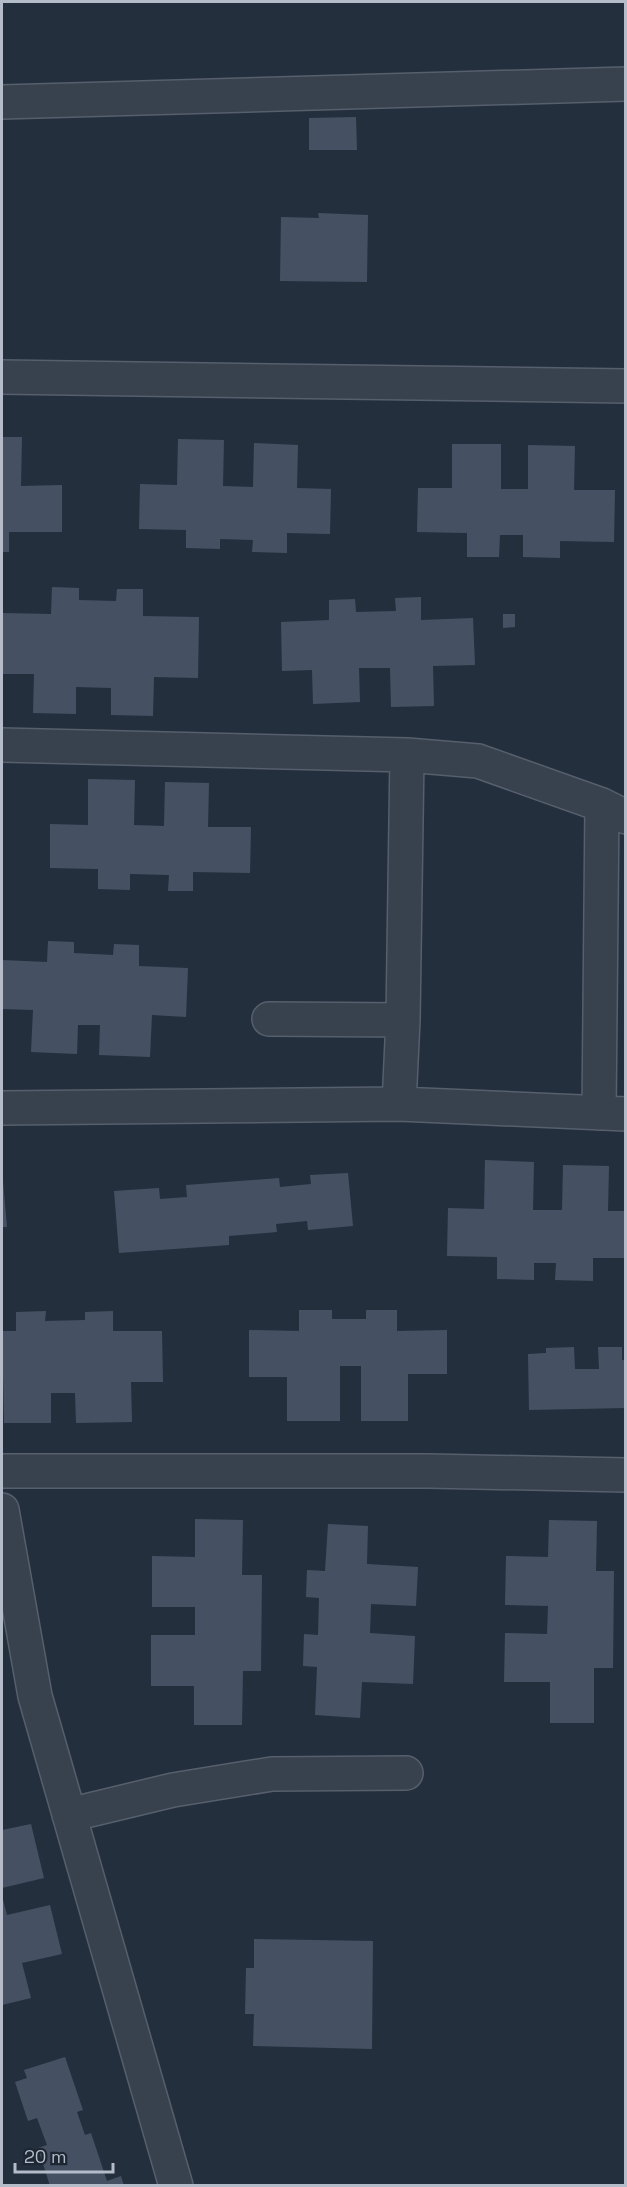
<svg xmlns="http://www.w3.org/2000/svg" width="627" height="2187" viewBox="0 0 627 2187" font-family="'Space Grotesk',sans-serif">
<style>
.building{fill:#455162}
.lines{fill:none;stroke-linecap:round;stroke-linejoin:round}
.minor-casing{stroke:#565f6c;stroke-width:36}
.minor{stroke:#38414e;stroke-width:33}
</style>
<rect width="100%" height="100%" fill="#242f3e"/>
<path class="building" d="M356,117L357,150H309V118Z
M318,213L368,215L367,282L280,281L281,217L319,218Z
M2,437H22L21,486L62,485V532H9V552H2Z
M178,439L224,440L223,486L253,487L254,443L298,445L297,488L331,489L330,534L287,533V553L252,552L253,540L220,539V549L186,548V530L139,529L140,484L177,485Z
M452,444H501V489H528V445L575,446L574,490H615L614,542L560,541V558L523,557V535H500L499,557H467V533L417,532L418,488H452Z
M52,587L79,588V600L116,601L117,589H143V616L199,617L198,678L154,677L153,716L111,715V688L76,687V714L33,713L34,674H2V613L51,614Z
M421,597V620L473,618L475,665L433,666L434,706L391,707L390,668H359L360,702L313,704L312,670L282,671L281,622L329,620V600L355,599L356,612L396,611L395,598Z
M503,614H515V627L503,628Z
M88,779L135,780L134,825L164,826L165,782L209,783L208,827H251L250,873L193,872V891H168L169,875L130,874V890L98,889V869L50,868V824L88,825Z
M48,941L74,942V953L113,955L114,944L139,945V966L188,968L186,1017L152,1015L150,1057L99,1055L100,1025H78L77,1054L31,1052L33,1010L2,1009V960L47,962Z
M485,1160L534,1162L533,1210H562L563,1165L609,1166L608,1211H626V1258H593V1281L555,1280L556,1263H534V1280L497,1279V1257L447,1256L448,1208L484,1209Z
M348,1173L353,1226L308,1230L307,1221L276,1224L277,1232L229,1236V1245L119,1253L114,1191L159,1188L160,1199L187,1197L186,1185L279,1178L280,1187L311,1184L310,1175Z
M2,1181H3L7,1227H2Z
M299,1310H332V1319H366V1310H397V1331L447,1330V1374H408V1421H361V1366H340V1421H287V1377H249V1330L299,1331Z
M46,1311L45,1321L85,1320V1312L113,1311V1331H162L163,1382H131L132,1422L76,1423L75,1393H51V1423H4L2,1331H16V1312Z
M574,1347L575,1369H599L598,1347H622V1360H626V1408L529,1410L528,1354L546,1353V1348Z
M195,1519L243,1520L242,1575H262L261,1671H243L242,1725H194V1686H151V1635H195V1607H152V1556L195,1557Z
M549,1520L597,1521L596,1571H614L613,1668H594V1723H550V1682H504L505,1633L547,1634L548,1606L505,1605L506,1556L548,1557Z
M328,1524L368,1526L367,1564L418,1567L416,1606L371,1604L370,1633L415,1636L413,1684L362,1682L360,1718L315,1715L317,1667L303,1666L304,1634L318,1635L319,1598L306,1597L307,1570L325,1571Z
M31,1824L44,1878L2,1888V1830Z
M2,1896L7,1915L50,1905L62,1954L22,1963L31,1998L2,2005Z
M254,1939L373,1941L372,2049L253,2046L254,2014H245L246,1968H254Z
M65,2057L83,2110L77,2112L85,2135L91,2133L107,2181L121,2176L124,2186H50L38,2148L47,2145L37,2118L28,2121L15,2082L27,2078L24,2070Z"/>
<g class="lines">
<defs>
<path id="minor" d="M2,102L626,84
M2,377L626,386
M2,745L407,755L478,761L602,805L626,817
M269,1019L403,1020
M399,1104L403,1020L407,755
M2,1108L399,1104L626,1114
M599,1113L602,805
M2,1471H429L626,1475
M2,1510L35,1696L176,2186
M69,1815L173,1790L272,1774L406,1773"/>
</defs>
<use href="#minor" class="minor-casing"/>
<use href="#minor" class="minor"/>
</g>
<rect width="627" height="2187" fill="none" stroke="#b4bcc9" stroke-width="6"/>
<path d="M15 2163v9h98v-9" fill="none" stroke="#b4bcc9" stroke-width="3"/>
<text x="24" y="2163" font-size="18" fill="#b4bcc9" stroke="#1d2633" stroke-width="4.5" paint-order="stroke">20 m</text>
</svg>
